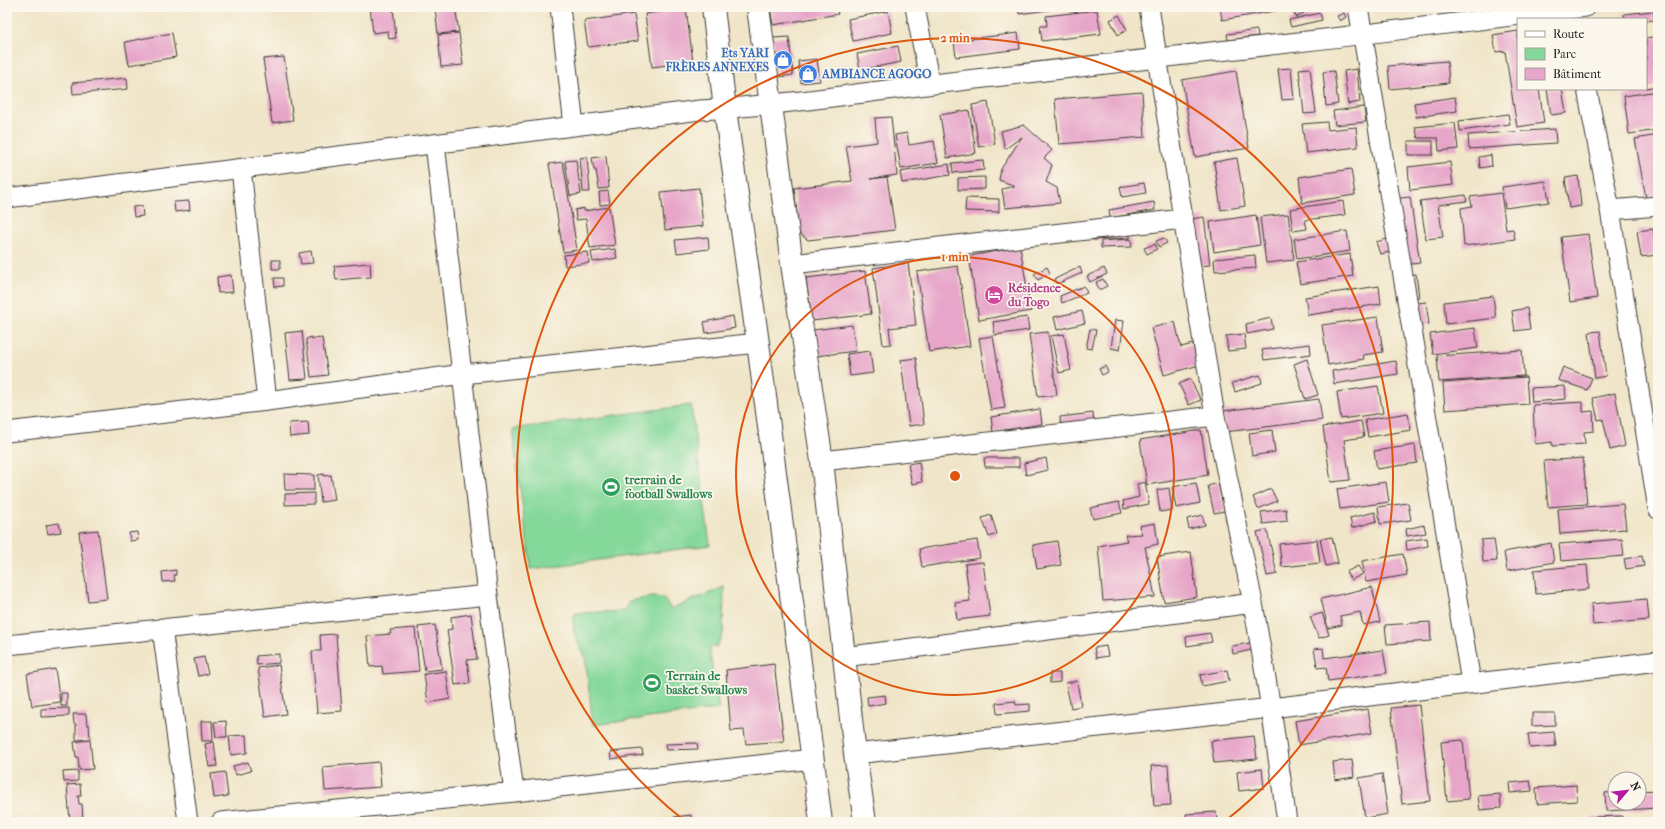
<svg xmlns="http://www.w3.org/2000/svg" width="1665" height="829" viewBox="0 0 1665 829" font-family="'IM FELL French Canon',serif">
<style>
.green{fill:#84d89a;stroke:#507a5b}
.building{fill:#e7a6c9}
.lines{fill:none;stroke-linecap:round;stroke-linejoin:round}
.minor-casing{stroke:#3c3a36;stroke-width:21}
.major-casing{stroke:#3c3a36;stroke-width:24}
.minor{stroke:#fff;stroke-width:19}
.major{stroke:#fff;stroke-width:22}
.ring{fill:none;stroke:#de560d;stroke-width:2}
.labels{text-anchor:middle;dominant-baseline:central;stroke-width:3.5;stroke-linejoin:round;paint-order:stroke}
.shop-label{font-size:12px;font-weight:bold;fill:#366cbe;stroke:#fbf7ec;text-anchor:end}
.hotel-label{font-size:12px;font-weight:bold;fill:#b23c85;stroke:#fbf7ec;text-anchor:start}
.leisure-label{font-size:12px;font-weight:bold;fill:#27864d;stroke:#fbf7ec;text-anchor:start}
.centre{fill:#de560d;stroke:#fbf7ec;stroke-width:2}
.ring-label{font-size:12px;text-anchor:middle;font-weight:bold;fill:#de560d;stroke:#fbf7ec;stroke-width:3.5;stroke-linejoin:round;paint-order:stroke}
</style>
<rect width="100%" height="100%" fill="#fbf7ec"/>
<filter id="ink" filterUnits="userSpaceOnUse"><feTurbulence type="fractalNoise" baseFrequency=".025" numOctaves="2"/><feDisplacementMap in="SourceGraphic" scale="8" xChannelSelector="R" yChannelSelector="G"/><feConvolveMatrix kernelMatrix="1 2 1 2 8 2 1 2 1" color-interpolation-filters="sRGB"/></filter>
<filter id="wash" filterUnits="userSpaceOnUse"><feTurbulence type="fractalNoise" baseFrequency=".012" numOctaves="4" result="noise"/><feDisplacementMap in="SourceGraphic" scale="16" xChannelSelector="R" yChannelSelector="G"/><feGaussianBlur stdDeviation="0.9" result="paint"/><feColorMatrix in="noise" values="0 0 0 0 0 0 0 0 0 0 0 0 0 0 0 0 0 1.4 0 .05"/><feComposite in="paint" operator="in"/></filter>
<g filter="url(#wash)">
<rect width="100%" height="100%" fill="#f0e5c8"/>
<path class="green" d="M691,405L710,545L531,569L512,429Z
M724,587L723,634L717,646L709,647L719,709L593,725L585,656C577,644 570,627 575,613L625,611L629,601L653,597L663,598L671,609Z"/>
<g id="blocks">
<path class="building" d="M370,7H393L396,38L389,39L388,31L373,33Z
M435,7H455L459,32L438,34Z
M770,7H836L838,14L773,25Z
M1018,7H1063V8L1019,14Z
M1220,7H1292V8L1222,20Z
M1301,7L1304,13L1296,17L1293,11Z
M686,8L693,62L652,67L645,14Z
M1097,10L1101,34L1042,41L1040,26H1047L1046,16Z
M888,11L892,33L853,41L848,19Z
M1653,11L1654,20L1646,21V19H1625L1624,14Z
M1320,13L1322,20L1291,27L1289,20Z
M1344,13L1346,17L1340,21L1337,16Z
M634,14L638,41L588,47L584,21Z
M1119,15L1127,30L1118,35L1110,20Z
M1257,30L1258,36L1228,40L1227,34Z
M1518,31V89H1539L1544,123L1517,127L1505,51L1496,52L1493,35Z
M172,33L176,57L129,65L125,42Z
M459,33L463,65L441,67L438,35Z
M1018,33L1020,49L956,57L954,41Z
M1658,36V86L1646,88V38Z
M789,37L793,75L778,77L773,38Z
M898,46L901,62L860,70L857,54Z
M284,57L293,120L272,123L263,59Z
M817,59L820,81L801,83L798,61Z
M1447,61L1449,83L1390,89L1388,66Z
M1291,68L1294,99L1282,100L1278,69Z
M1310,68L1316,113L1304,114L1299,69Z
M1357,69L1360,102L1348,104L1344,71Z
M1236,71L1249,148L1195,157L1182,80Z
M1334,71L1338,104L1326,106L1323,72Z
M127,78L128,89L73,94L72,83Z
M1547,89H1562L1566,113L1551,115Z
M1658,91V130L1629,134L1624,96Z
M1142,92L1145,137L1059,144L1055,99Z
M1455,97L1457,111L1416,117L1414,103Z
M988,102L995,144L979,147L972,105Z
M1364,107L1366,122L1335,125L1333,111Z
M969,110L976,153L947,158L940,115Z
M1508,114L1510,124L1460,131L1459,121Z
M891,117L897,175L870,179L887,177L895,230L808,240L799,233L794,188L852,181L846,146L877,142L875,118Z
M1327,122L1328,130L1356,127L1358,147L1306,153L1302,124Z
M1455,123L1458,149L1439,151L1438,138H1418L1415,127Z
M1024,125L1052,150L1044,158L1052,165L1046,182L1057,188L1060,203L1005,208L1002,189L1015,186L999,180L1001,169L1022,137L1005,149L1001,131Z
M1555,129L1556,143L1469,149L1468,135Z
M907,133L909,145L934,141L938,163L901,169L895,135Z
M1658,135V196L1646,198L1635,139Z
M1408,141H1433V155H1408Z
M1491,155L1492,166L1480,168L1479,157Z
M606,156L609,188L599,189L596,170H594L592,158Z
M587,157L590,192H583L580,158Z
M1237,158L1245,206L1221,210L1214,162Z
M576,160L581,194L570,196L565,161Z
M983,160L984,170L953,173L952,163Z
M563,162L577,250L563,252L549,164Z
M1450,162L1453,185L1410,190L1408,167Z
M949,164L950,175L902,183L900,172Z
M1351,169L1355,195L1302,203L1299,177Z
M1578,176L1581,206L1569,208L1565,178Z
M985,177V189L958,190V178Z
M1546,181L1549,202L1505,208L1502,187Z
M1144,183L1146,193L1122,197L1120,187Z
M699,188L703,226L665,230L661,192Z
M608,191L610,204L600,205L599,192Z
M1501,193L1506,230L1513,229L1515,239L1464,246L1461,208L1472,206L1470,197Z
M1466,195L1467,201L1438,205L1443,237L1426,239L1420,201Z
M1410,197L1420,263L1403,265L1393,199Z
M966,198L999,199V212L965,211Z
M189,201L190,210L175,212L174,202Z
M1343,201L1345,215L1305,220L1307,229L1293,231L1290,209Z
M1154,202L1155,210L1110,218L1109,210Z
M142,206L143,216L134,217L133,207Z
M609,207L615,245L590,248L586,219L576,220L575,210L584,208V211Z
M1288,214L1294,260L1266,263L1260,217Z
M1256,215L1260,245L1214,252L1210,222Z
M1204,217L1210,265L1197,266L1191,219Z
M1653,229L1657,255L1641,257L1637,231Z
M1130,230V238L1092,240L1091,231Z
M1347,231L1350,251L1297,259L1294,239Z
M1588,234L1597,298L1570,302L1561,237Z
M708,237L709,249L677,253L675,240Z
M1164,238L1167,243L1159,247L1156,241Z
M1131,239L1132,247L1101,248V241Z
M1387,239L1390,252L1380,254L1376,242Z
M1155,244L1157,249L1147,254L1144,248Z
M1020,247L1031,311L979,320L969,256Z
M615,249L617,258L593,262L591,252Z
M311,251L313,263L301,264L299,253Z
M588,252L589,263L565,266L564,255Z
M1350,254L1353,276L1300,284L1296,262Z
M1255,255L1256,268L1215,271L1214,259Z
M272,260H280V269H272Z
M370,263L371,277L336,280L334,266Z
M908,263L916,325L889,328L891,344L883,345L873,268Z
M958,266L970,346L929,352L917,272Z
M1047,267L1050,273L1038,280L1034,274Z
M1080,267L1082,273L1057,284L1055,279Z
M1104,268L1107,274L1090,282L1087,276Z
M865,271L871,314L812,321L806,278Z
M1416,274L1419,297L1408,298L1404,275Z
M231,275L233,292L218,293L217,277Z
M274,278H283V286L275,287Z
M1103,279L1107,286L1099,290L1096,282Z
M1084,286L1087,293L1062,303L1060,296Z
M1379,286L1381,304L1308,315L1305,297Z
M1493,296L1496,318L1446,324L1444,302Z
M1426,302L1429,324L1412,326L1409,304Z
M1527,308L1530,329L1515,331L1512,311Z
M1082,311L1085,323L1057,330L1054,317Z
M733,316L735,328L706,333L704,322Z
M1027,317L1029,330L995,335L993,322Z
M1378,317L1383,352L1363,355L1364,359L1328,365L1322,325Z
M1271,318L1273,329L1247,334L1246,324Z
M1115,320L1124,321L1120,350L1111,348Z
M1175,322L1181,347L1193,344L1199,365L1164,375L1151,328Z
M852,325L856,351L816,356L813,330Z
M1475,328L1478,348L1433,354L1430,334Z
M1090,329L1096,330L1092,349L1086,348Z
M302,331L307,379L290,380L285,333Z
M1600,331L1606,376L1595,378L1589,332Z
M1048,332L1057,395L1038,397L1029,334Z
M1064,334L1071,370L1059,373L1051,336Z
M1244,334L1246,349L1228,351L1226,336Z
M993,336L1005,408L991,410L979,338Z
M312,337V339L322,338L328,375L311,377L306,339Z
M1310,344L1311,354L1264,360L1262,350Z
M1522,350L1524,376L1439,382L1437,356Z
M870,351L873,373L850,376L847,354Z
M916,358L924,424L909,426L901,360Z
M1307,359L1318,395L1305,399L1294,364Z
M1396,361L1398,374L1334,384L1332,371Z
M1105,366L1108,372L1102,375L1099,369Z
M1563,367L1592,378L1587,390L1558,380Z
M1260,375L1262,383L1235,392L1232,383Z
M1526,377L1528,404L1445,410L1443,383Z
M1190,379L1201,400L1189,405L1179,384Z
M1378,386L1383,413L1341,419L1337,392Z
M1565,386L1566,399L1532,402L1531,388Z
M1615,393L1625,446L1610,450L1603,419L1598,420L1593,398Z
M1319,399L1322,420L1225,432L1223,411Z
M1583,402V412L1593,411L1594,431L1584,432L1585,444L1552,446V442L1535,444L1533,405Z
M1040,409L1042,424L993,432L991,417Z
M1093,413L1094,426L1061,430L1060,417Z
M1408,413L1411,430L1368,437L1365,420Z
M1361,421L1364,437L1344,440L1350,480L1331,482L1323,427Z
M308,422L309,435L290,437L289,423Z
M1201,430L1208,475L1147,485L1140,440Z
M1272,430L1275,452L1252,456L1249,433Z
M1415,445L1417,463L1377,469L1374,451Z
M984,458H1019V467H985Z
M1046,458L1048,470L1026,475L1024,463Z
M1583,458L1587,504L1548,507L1544,461Z
M919,462L922,482L912,484L908,464Z
M284,474L314,475V490H285Z
M324,474V476L331,475L335,500L321,502L318,475Z
M1145,482L1149,504L1124,509L1123,501L1139,497L1137,484Z
M1386,482L1389,502L1340,509L1337,489Z
M1196,483L1200,503L1176,508L1172,487Z
M1218,483L1225,511L1214,513L1208,486Z
M1169,488L1172,510L1160,512L1157,490Z
M1271,489L1277,501L1258,509L1253,497Z
M314,493V504L285,505V494Z
M1119,502L1122,513L1093,519L1090,508Z
M1408,503L1411,520L1380,524L1378,507Z
M1623,504L1626,529L1560,534L1558,509Z
M1286,509L1287,521L1263,524L1261,512Z
M1375,512L1377,521L1352,528L1350,518Z
M991,515L997,534L989,537L982,518Z
M1202,515L1205,525L1189,529L1187,519Z
M59,523L61,532L48,534L46,525Z
M1155,523L1158,544L1145,547L1155,597L1103,601L1098,546L1127,541L1125,535L1142,534L1139,526Z
M1424,525L1426,533L1407,536L1406,529Z
M98,530L107,599L88,601L79,532Z
M1267,530L1277,574L1267,576L1257,532Z
M137,532L138,540L130,541L129,533Z
M1332,537L1338,563L1326,566L1320,539Z
M1427,538L1428,546L1407,550L1406,541Z
M1494,539L1497,561L1483,562L1481,540Z
M1622,539L1624,556L1561,561L1559,544Z
M977,540L980,558L922,567L919,549Z
M1317,540L1320,563L1282,567L1279,544Z
M1057,541L1061,565L1037,569L1033,545Z
M1551,543L1554,562L1507,571L1504,552Z
M1191,552L1197,597L1164,602L1157,557Z
M1403,554L1407,575L1366,582L1362,561Z
M1642,556L1644,566L1626,569L1624,559Z
M983,562L990,616L957,620L955,603L970,601L965,564Z
M1587,565L1589,589L1536,594L1534,570Z
M1358,566L1363,574L1351,580L1346,572Z
M176,570V575H174L175,581L163,582L162,572Z
M1372,587L1380,622L1363,625L1360,612L1340,616L1342,625L1328,628L1321,599Z
M1647,599L1649,620L1593,625L1591,604Z
M1322,613L1329,635L1319,638L1310,617Z
M471,614L477,659L467,660L470,683L455,685L447,630L452,629L451,617Z
M1430,622L1431,641L1387,644L1385,625Z
M435,625L442,669L425,671L418,627Z
M415,628L419,671L383,674L382,666L370,667L367,636L391,634L390,630Z
M1210,633L1212,642L1187,646L1186,637Z
M336,634L342,711L317,713L312,651H321L320,635Z
M1255,642L1256,649L1233,654L1232,646Z
M1106,646L1108,656L1096,658L1094,648Z
M1323,648L1324,658L1383,650L1387,673L1328,681L1326,667L1317,668L1316,659L1314,649Z
M279,654V663L257,665L256,656Z
M204,657L208,674L198,676L194,659Z
M774,664L784,741L746,744L744,730L731,731L726,670Z
M279,665L286,714L265,717L258,668Z
M55,669L60,702L32,706L27,674Z
M1227,670L1229,681L1202,686L1200,675Z
M446,671L450,699L428,703L424,674Z
M1050,673H1060V682L1050,683Z
M1077,681L1081,706L1071,708L1066,683Z
M61,693H67V706H61Z
M885,695L886,703L868,706L867,697Z
M1015,701L1016,705L1030,704V711L997,714L996,703Z
M1419,705L1430,801L1402,804L1391,708Z
M69,708V716L41,717V709Z
M1368,709L1372,733L1299,745L1295,721Z
M1532,713H1555V725L1532,726Z
M73,714H86L87,725L89,724L90,739L76,740V724H74Z
M201,721H212L213,741H202Z
M226,721L227,737H216L214,722Z
M1554,732L1556,746L1530,748L1528,734Z
M246,735L247,753L231,755L229,736Z
M1254,736L1257,759L1214,763L1211,741Z
M90,740L93,769L79,770L78,757H76L74,742Z
M1463,740L1469,799L1447,801L1441,742Z
M214,742L217,766L209,767L205,744Z
M697,743L698,749L666,750L665,744Z
M642,749L643,755L611,759L610,752Z
M1352,760L1354,777L1335,780L1333,762Z
M248,762L251,771L236,775L233,766Z
M379,762L381,787L325,791L323,767Z
M1168,765L1171,805L1154,806L1151,766Z
M1262,769L1264,788L1239,791L1237,772Z
M78,771V781L64,782L63,772Z
M225,772L228,796L214,798L211,774Z
M1382,774L1388,814L1365,818L1359,778Z
M1530,781L1532,791L1510,793L1509,783Z
M80,784L81,796H78L79,804H82L83,822H70L67,785Z
M1576,785L1577,801L1537,804L1536,788Z
M1658,790V808L1606,811L1605,793L1615,792V803H1639V791Z
M1500,794L1501,808L1480,810L1478,796Z
M1216,812L1217,822H1186V814Z
M691,815V822H675L674,817Z
M1622,816V822H1592V817Z
M152,818L153,822H128V821Z"/>
</g>
</g>
<g filter="url(#ink)">
<use href="#blocks" fill-opacity="0" stroke="#3c3a36" stroke-width="1"/>
<g class="lines">
<defs>
<path id="minor" d="M560,7L574,126
M915,7L930,84
M1149,7L1215,416L1253,603L1271,708L1287,822
M1358,7L1471,682
M1587,89L1610,210L1658,509
M435,144L488,595L514,792
M241,169L267,401
M7,198L700,110C789,105 878,90 967,80C1173,57 1380,33 1586,7
M1610,210L1658,206
M792,264L1183,219
M7,432L267,401L463,374L758,343
M822,461L1215,416
M162,628L188,822
M7,645L488,595
M844,657L1253,603
M855,754L1271,708L1658,661
M221,822L514,792L813,759"/>
<path id="major" d="M713,7L725,109L758,343L821,822
M758,7L792,264L822,461L855,754L865,822"/>
</defs>
<use href="#minor" class="minor-casing"/>
<use href="#major" class="major-casing"/>
<use href="#minor" class="minor"/>
<use href="#major" class="major"/>
</g>
</g>
<g class="ring">
<circle cx="955" cy="476" r="219"/>
<path d="M685 821A438 438 0 1 1 1225 821"/>
</g>
<defs>
<symbol id="shop-disc" viewBox="-11 -11 22 22"><circle r="9.5" fill="#3f7fe0" stroke="#fbf7ec"/><path d="M-5-2.5h2.3a2.7 3.5 0 0 1 5.4 0H5L5.5 6h-11ZM-1.5-2.5h3a1.5 2.3 0 0 0-3 0Z" fill="#fff"/></symbol>
<symbol id="hotel-disc" viewBox="-11 -11 22 22"><circle r="9.5" fill="#d1479c" stroke="#fbf7ec"/><path d="M-6-4.5h1.5V1H6V5H4.5V3h-9V5H-6ZM-4 0a1.8 1.8 0 1 1 3.6 0ZM.5 0V-2.5h3Q6-2.5 6 0Z" fill="#fff"/></symbol>
<symbol id="stadium-disc" viewBox="-11 -11 22 22"><circle r="9.5" fill="#2e9e5b" stroke="#fbf7ec"/><path d="M0-5a6.5 5 0 1 0 0 10a6.5 5 0 1 0 0-10ZM-3.5-1.8h7v3.6h-7Z" fill="#fff"/></symbol>
</defs>
<g fill-rule="evenodd">
<use href="#shop-disc" x="772" y="49" width="22" height="22"/>
<use href="#shop-disc" x="797" y="63" width="22" height="22"/>
<use href="#hotel-disc" x="983" y="284" width="22" height="22"/>
<use href="#stadium-disc" x="600" y="476" width="22" height="22"/>
<use href="#stadium-disc" x="641" y="672" width="22" height="22"/>
</g>
<g class="labels">
<g class="shop-label">
<text x="769" y="53">Ets YARI<tspan x="769" dy="14">FRÈRES ANNEXES</tspan></text>
<text x="822" y="74" text-anchor="start">AMBIANCE AGOGO</text>
</g>
<g class="hotel-label">
<text x="1008" y="288">Résidence<tspan x="1008" dy="14">du Togo</tspan></text>
</g>
<g class="leisure-label">
<text x="625" y="480">trerrain de<tspan x="625" dy="14">football Swallows</tspan></text>
<text x="666" y="676">Terrain de<tspan x="666" dy="14">basket Swallows</tspan></text>
</g>
</g>
<circle cx="955" cy="476" r="6" class="centre"/>
<g class="ring-label">
<text x="955" y="42">2 min</text>
<text x="955" y="261">1 min</text>
</g>
<rect width="1665" height="829" fill="none" stroke="#fbf7ec" stroke-width="24"/>
<rect x="1517" y="18" width="130" height="72" fill="#fbf7ec" stroke="#a29f99"/>
<rect x="1525" y="31" width="20" height="6" fill="#ffffff" stroke="#a29f99"/>
<text x="1553" y="38" font-size="12" fill="#1c1c1c">Route</text>
<rect x="1525" y="48" width="20" height="12" fill="#84d89a" stroke="#a29f99"/>
<text x="1553" y="58" font-size="12" fill="#1c1c1c">Parc</text>
<rect x="1525" y="68" width="20" height="12" fill="#e7a6c9" stroke="#a29f99"/>
<text x="1553" y="78" font-size="12" fill="#1c1c1c">Bâtiment</text>
<g transform="translate(1627 791) rotate(62)"><circle r="19" fill="#fbf7ec" stroke="#a29f99"/>
<path d="M0-3L7 15L0 10L-7 15Z" fill="#b5179e"/>
<text y="-6" font-size="11" font-weight="bold" text-anchor="middle" fill="#1c1c1c">N</text>
</g>
</svg>
